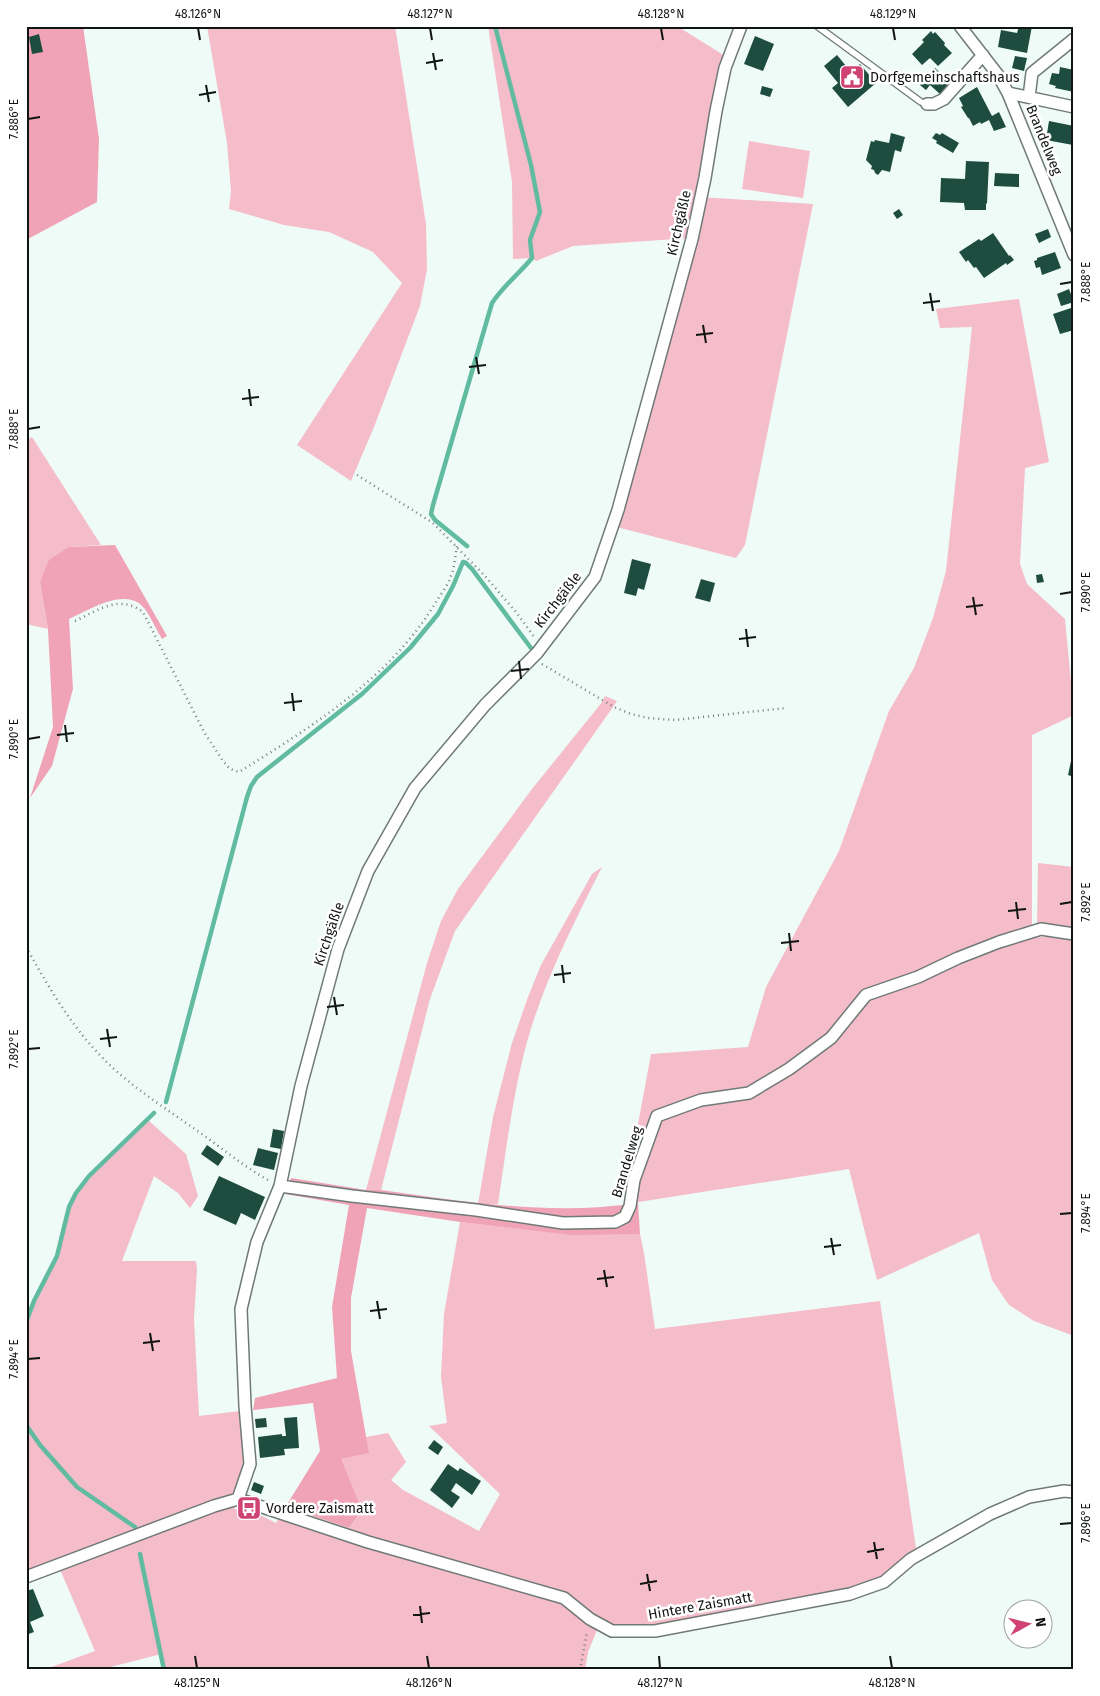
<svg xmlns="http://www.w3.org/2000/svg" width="1100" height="1696" viewBox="0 0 1100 1696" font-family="'Fira Sans',sans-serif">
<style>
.green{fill:#f5bcca}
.forest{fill:#f0a3b7}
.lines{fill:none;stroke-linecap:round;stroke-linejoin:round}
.stream{stroke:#61bba0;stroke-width:4.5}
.building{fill:#1e4d40}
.service-casing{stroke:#6f7a76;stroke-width:8}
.minor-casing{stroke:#6f7a76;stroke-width:14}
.path{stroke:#767e7b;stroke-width:2.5;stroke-dasharray:1 4;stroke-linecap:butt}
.service{stroke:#fff;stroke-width:5.5}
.minor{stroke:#fff;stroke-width:11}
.ticks{fill:none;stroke:#101513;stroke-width:2}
.labels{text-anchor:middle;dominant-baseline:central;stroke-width:5;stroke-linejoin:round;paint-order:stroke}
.poi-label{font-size:14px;fill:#101513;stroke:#fff;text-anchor:start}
.street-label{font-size:14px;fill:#101513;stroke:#fff}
.neatline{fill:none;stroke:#101513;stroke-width:2}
.ticks-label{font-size:12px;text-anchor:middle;fill:#101513}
</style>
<rect width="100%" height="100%" fill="#effbf6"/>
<path class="green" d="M207,26H395L426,224L427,269L420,306L374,427L351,481L297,445L402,283L373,252L329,232L284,225L229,209L231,191L227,143Z
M488,26H677L725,56L699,197L813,204L745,545L736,558L613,526L690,238L573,246L536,261L532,258L513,259L512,182Z
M749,141L810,151L803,198L742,189Z
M1019,299L1049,462L1025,468L1020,564L1027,584L1065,619L1074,713V715L1032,735V938L1050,936L1074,940V1336L1034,1321L1009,1305L992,1280L979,1233L877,1280L849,1169L626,1204L648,1129L638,1124L651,1054L748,1047L766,987L839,851L889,711L914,668L933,618L946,571L972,327L940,328L936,309Z
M32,437L101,545L69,547L40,582L48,629L26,624V440Z
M605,696L617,701L613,707L455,931L430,999L381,1190H366L427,963L441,921L458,889L532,789L603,701Z
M1038,863L1074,867V929L1037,925Z
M602,867C574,923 544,981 527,1042C513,1093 506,1151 498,1204H478L493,1117L512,1043L528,997L541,965L592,874Z
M148,1120L186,1154L198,1196L190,1208L178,1193L154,1176L122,1261H196L197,1270L194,1319L199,1416L240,1411L243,1463L234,1509L256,1513L276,1523L286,1506L349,1528L362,1510L340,1459L368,1453L366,1437L388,1433L406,1462L391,1480L403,1490L479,1531L500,1494L429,1426L447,1423L441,1377L444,1314L460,1222L572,1234H640L644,1253L655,1329L880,1301L918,1562L882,1587L609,1634L597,1630L588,1652L585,1670H164L161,1654L99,1670H43L95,1651L56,1560L26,1571V1322L34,1301L57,1256L69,1207L76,1193L89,1176Z"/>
<path class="forest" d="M38,26H83L99,139L97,202L26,240V29Z
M115,545L167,636L162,639C156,629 151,617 144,608C126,586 89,610 69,619L73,689L52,766L30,798L53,727L48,629L40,582L49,560L69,547Z
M291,1178L366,1190H381C466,1202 553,1216 638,1203L640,1234L572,1235L460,1222L367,1208L351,1298V1351L369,1453L341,1459L362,1510L349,1528L286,1506L320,1451L313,1403L253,1410L255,1398L337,1378L332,1307L349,1205L285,1194Z"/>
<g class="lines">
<path class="stream" d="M467,546L435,520L431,514L433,505L492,303C503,286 519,274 532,258L530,240L540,212L531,165L495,26
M166,1102L247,797L251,786L257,777L362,694L410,648L438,614L453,586L463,562L466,563L472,569L531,648
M26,1322L34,1301L57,1256L69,1207L76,1193L89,1176L154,1113
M26,1425L40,1445L77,1487L135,1527
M140,1554L164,1670"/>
</g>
<path class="building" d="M1019,26H1032L1027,53L998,47L1001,30L1017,33Z
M931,31L933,34L935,32L945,43L944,45L952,53L938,66L930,58L922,65L912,54L924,42L922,40Z
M39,34L43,52L32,54L29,37Z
M755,36L774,44L763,71L744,64Z
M837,55L851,72L860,64L876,83L848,107L832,88L838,83L824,66Z
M1015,56L1027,58L1024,71L1012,68Z
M1060,67L1074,70V92L1055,88L1056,86L1049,84L1052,73L1059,74Z
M935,68L951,83L941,95L930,85L926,90L920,85Z
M762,86L773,89L770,97L760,94Z
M977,87L992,116L999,112L1006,127L994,131L989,120L981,124L980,122L973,126L969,118H968L961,107L963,106L959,98Z
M1049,121L1074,126L1073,145L1046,140Z
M891,133L905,137L901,152L895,150L890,172L882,170L878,175L875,173L874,170L871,169L872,166L866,160L871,141L874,142L875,140L889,143Z
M936,133L940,135L942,133L959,143L953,153L936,143L937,141L932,138Z
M966,161L989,162L987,204L986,203V210H965L964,203L940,202L941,178L965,179Z
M995,173L1019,174V187L994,186Z
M899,209L903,215L897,219L893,213Z
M1048,229L1051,237L1039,243L1035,234Z
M993,233L1009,256L1010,255L1014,260L1007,265L1006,263L984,278L976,267L974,268L968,260L966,262L959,252L979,239L981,241Z
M1055,252L1061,268L1042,275L1040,267L1036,268L1034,261L1037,260V258Z
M1069,289L1074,302L1061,306L1057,294Z
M1074,307V330L1060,334L1053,314Z
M632,559L651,564L644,590L638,588L636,596L624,593Z
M1042,574L1044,582L1037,583L1036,575Z
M701,579L715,583L710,602L695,598Z
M1071,761L1074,762V777L1068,775Z
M273,1129L284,1131L281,1149L270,1147Z
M207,1145L224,1157L218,1166L201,1154Z
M258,1148L278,1153L274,1170L253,1165Z
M219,1176L265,1197L255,1220L241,1213L236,1225L203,1210Z
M297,1417L299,1448L284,1449L285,1455L260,1458L258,1437L282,1434V1436H286L284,1418Z
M266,1418L267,1427L256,1428L255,1419Z
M434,1440L443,1447L438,1455L428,1448Z
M448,1464L458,1471L460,1468L481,1481L472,1495L456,1483L451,1491L460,1497L452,1508L430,1490Z
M254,1482L264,1486L261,1494L251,1490Z
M33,1589L44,1616L30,1622L34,1632L26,1635V1591Z"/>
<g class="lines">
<defs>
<path id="service" d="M817,26L921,102L927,104"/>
<path id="minor" d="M960,26L998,75L1008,93L1074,255
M1008,93L1074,107
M1029,97L1032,73L1074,39
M927,104H934L944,99L983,55
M280,1186L352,1196L476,1210L563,1223L615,1222L625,1217L630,1206L634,1180L657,1116L701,1100L749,1093L789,1069L831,1038L866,995L918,977L958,958L999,942L1041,929L1074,934
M238,1499L250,1464L245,1406L241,1309L257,1242L280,1186L301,1086L338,949L368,871L415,788L485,705L537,653L595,577L618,510L692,239L705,178L716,111L725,68L741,26
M238,1499L368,1542L564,1598L590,1619L612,1631H655L850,1594L884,1582L911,1559L990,1514L1029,1497L1064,1491L1074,1492
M26,1577L214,1506L238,1499"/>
</defs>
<use href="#service" class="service-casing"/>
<use href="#minor" class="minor-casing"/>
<path class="path" d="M357,475L433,523L485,576L516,612L535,638
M75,621C99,610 119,594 143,612L204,732L223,761L230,769L239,772C313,726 390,678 436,602C441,594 448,585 451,576C455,566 455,556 457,546
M542,664L614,707L631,714L648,718L675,720L786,708
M26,947C47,984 68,1021 97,1052C126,1084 164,1107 199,1132C222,1148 243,1166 268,1180
M580,1670L587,1632"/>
<use href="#service" class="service"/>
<use href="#minor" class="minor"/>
</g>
<path class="ticks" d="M198,28L200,40M430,28L432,40M661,28L663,40M893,28L895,40M433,53L436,70M426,63L443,60M206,85L209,102M199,95L216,92M28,119L40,117M1060,284L1072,282M930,293L933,311M923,303L940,301M703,325L706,343M696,335L713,333M476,357L479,374M469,367L486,365M249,389L251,406M242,399L259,397M28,429L40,427M1060,594L1072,592M973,597L976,615M966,607L983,605M746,629L748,647M739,639L756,637M519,661L521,679M511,671L529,669M292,693L294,711M284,703L302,701M65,725L67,742M57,735L74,733M28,739L40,737M1016,902L1018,919M1060,904L1072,902M1008,911L1026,909M789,933L791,951M781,943L799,941M562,965L564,983M554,975L571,973M334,997L337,1015M327,1007L344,1005M107,1029L110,1047M100,1039L117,1037M28,1049L40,1048M1060,1214L1072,1213M831,1238L834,1255M824,1247L841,1245M604,1270L607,1287M597,1279L614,1277M377,1301L380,1319M370,1311L387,1309M150,1333L153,1351M143,1343L160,1341M28,1359L40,1358M1060,1524L1072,1523M874,1542L877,1559M867,1552L884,1549M647,1574L650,1591M640,1584L657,1581M420,1606L422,1623M413,1615L430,1613M195,1656L197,1668M427,1656L429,1668M659,1656L660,1668M890,1656L892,1668"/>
<defs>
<symbol id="civic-square" viewBox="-11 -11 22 22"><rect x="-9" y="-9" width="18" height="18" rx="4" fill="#ce4274" stroke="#fff"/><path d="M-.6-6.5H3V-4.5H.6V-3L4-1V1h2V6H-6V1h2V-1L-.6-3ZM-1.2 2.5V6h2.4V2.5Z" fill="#fff"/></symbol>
<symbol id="bus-square" viewBox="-11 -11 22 22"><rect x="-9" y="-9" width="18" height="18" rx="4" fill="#ce4274" stroke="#fff"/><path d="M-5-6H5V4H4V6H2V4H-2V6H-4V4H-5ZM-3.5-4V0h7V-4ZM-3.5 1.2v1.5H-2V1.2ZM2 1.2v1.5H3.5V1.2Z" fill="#fff"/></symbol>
</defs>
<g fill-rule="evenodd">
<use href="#civic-square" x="838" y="63" width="28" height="28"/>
<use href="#bus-square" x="235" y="1494" width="28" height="28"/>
</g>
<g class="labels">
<g class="poi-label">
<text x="870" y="77">Dorfgemeinschaftshaus</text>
<text x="266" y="1508">Vordere Zaismatt</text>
</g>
<g class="street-label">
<text transform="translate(1044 140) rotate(68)">Brandelweg</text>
<text transform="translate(679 223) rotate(-77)">Kirchgäßle</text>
<text transform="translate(558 600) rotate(-52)">Kirchgäßle</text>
<text transform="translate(329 934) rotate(-71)">Kirchgäßle</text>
<text transform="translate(627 1162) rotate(-73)">Brandelweg</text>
<text transform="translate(700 1606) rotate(-10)">Hintere Zaismatt</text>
</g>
</g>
<rect width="1100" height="1696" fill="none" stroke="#ffffff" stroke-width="55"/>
<g transform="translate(1028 1624) rotate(82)"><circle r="24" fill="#ffffff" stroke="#9fa1a1"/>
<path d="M0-4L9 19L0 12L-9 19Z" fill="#ce4274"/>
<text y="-8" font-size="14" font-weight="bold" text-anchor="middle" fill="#101513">N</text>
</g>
<rect x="28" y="28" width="1044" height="1640" class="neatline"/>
<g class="ticks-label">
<text x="198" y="18">48.126°N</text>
<text x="430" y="18">48.127°N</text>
<text x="661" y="18">48.128°N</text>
<text x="893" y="18">48.129°N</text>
<text transform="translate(14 119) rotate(-90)" y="4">7.886°E</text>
<text transform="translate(1086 282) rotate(-90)" y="4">7.888°E</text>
<text transform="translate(14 429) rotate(-90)" y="4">7.888°E</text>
<text transform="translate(1086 592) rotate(-90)" y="4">7.890°E</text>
<text transform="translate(14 739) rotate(-90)" y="4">7.890°E</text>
<text transform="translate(1086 902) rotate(-90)" y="4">7.892°E</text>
<text transform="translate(14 1049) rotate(-90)" y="4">7.892°E</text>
<text transform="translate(1086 1213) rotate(-90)" y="4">7.894°E</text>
<text transform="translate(14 1359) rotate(-90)" y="4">7.894°E</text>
<text transform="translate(1086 1523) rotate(-90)" y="4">7.896°E</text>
<text x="197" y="1687">48.125°N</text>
<text x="429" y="1687">48.126°N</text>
<text x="660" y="1687">48.127°N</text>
<text x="892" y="1687">48.128°N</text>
</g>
</svg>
